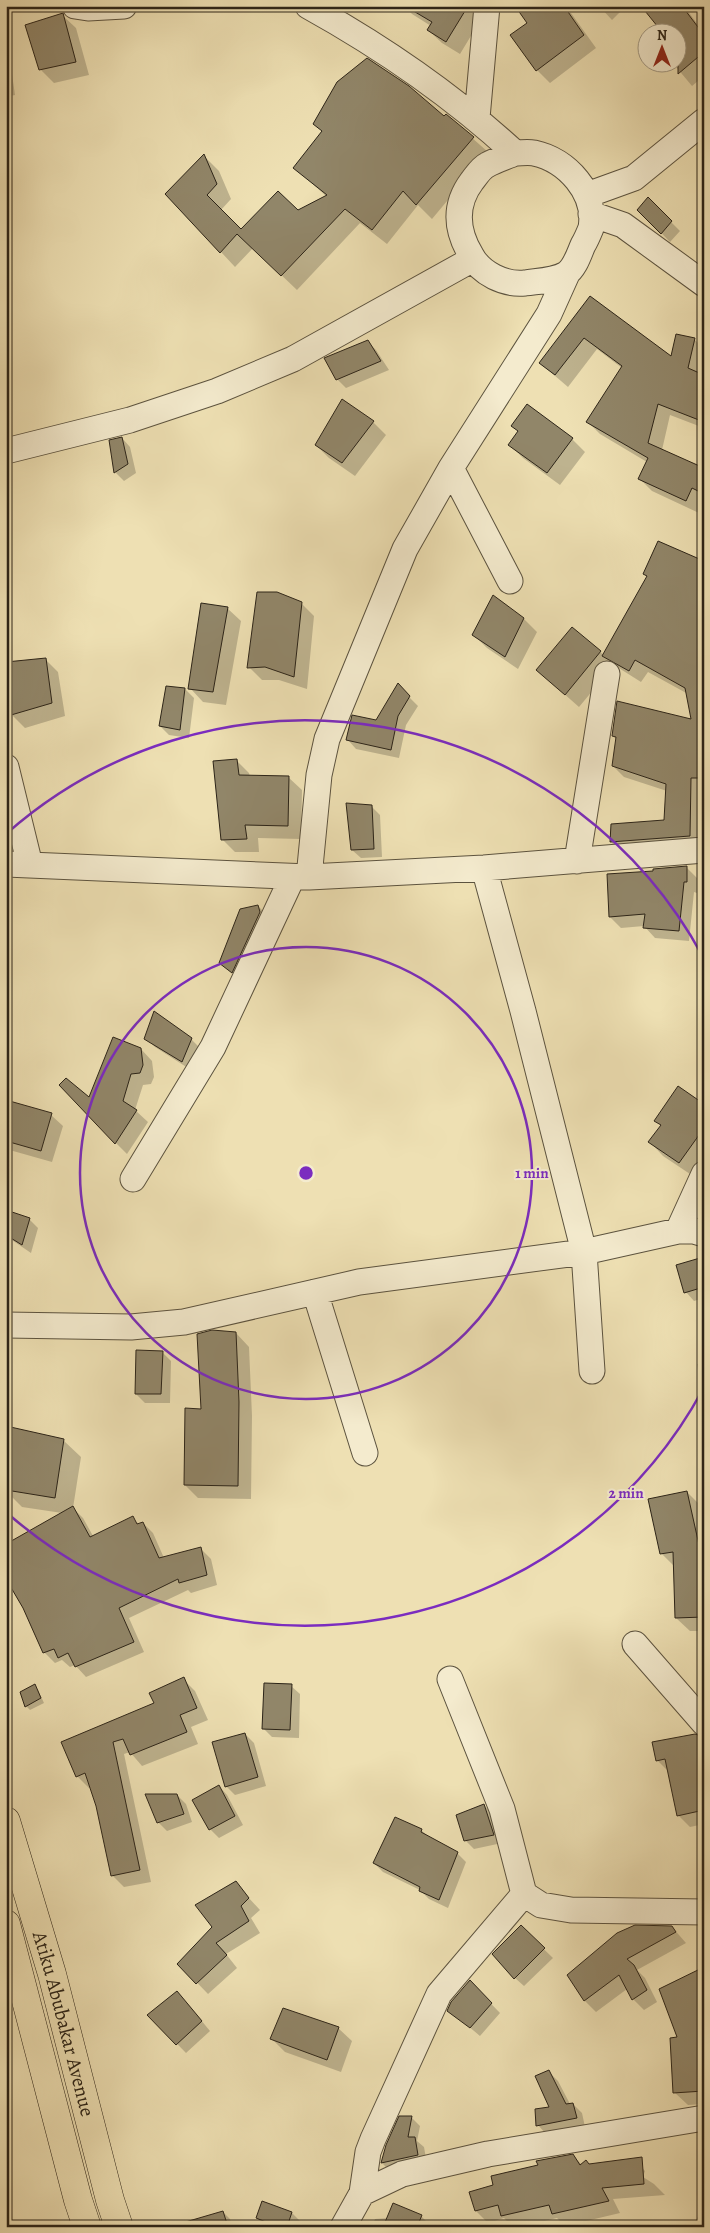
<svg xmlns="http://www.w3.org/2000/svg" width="710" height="2233" viewBox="0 0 710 2233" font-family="Alegreya,serif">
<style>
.shadow{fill:#0003}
.building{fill:#918669;stroke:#2c2418}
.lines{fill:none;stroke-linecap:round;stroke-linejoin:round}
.minor-casing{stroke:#5c533f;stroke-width:27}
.major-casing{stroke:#2c2418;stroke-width:29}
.minor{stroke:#f4ebce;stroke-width:25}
.major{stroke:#eee0b3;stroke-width:28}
.ring{fill:none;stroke:#7b2cbf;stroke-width:2.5}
.labels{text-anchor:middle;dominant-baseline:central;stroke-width:4;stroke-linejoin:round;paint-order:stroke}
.street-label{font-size:20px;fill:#2c2418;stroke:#f4ebce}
.centre{fill:#7b2cbf;stroke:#f4ebce;stroke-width:2.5}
.ring-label{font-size:15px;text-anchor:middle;font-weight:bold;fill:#7b2cbf;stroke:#f4ebce;stroke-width:4;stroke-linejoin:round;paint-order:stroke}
</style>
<rect width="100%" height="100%" fill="#eee0b3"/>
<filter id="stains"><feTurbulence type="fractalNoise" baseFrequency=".004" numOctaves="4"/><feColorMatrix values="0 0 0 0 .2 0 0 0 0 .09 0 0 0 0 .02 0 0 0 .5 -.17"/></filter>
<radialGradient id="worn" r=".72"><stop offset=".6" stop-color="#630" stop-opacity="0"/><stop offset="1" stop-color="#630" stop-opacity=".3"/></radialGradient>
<path class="shadow" d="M404,6H489L460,54L442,43L428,30L431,26L412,14Z
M517,6H566L596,48L550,83L537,70L529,24Z
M599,6H626L612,20Z
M649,6H684L704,33V76L692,86L672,62H678V32H664L645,9Z
M62,15L76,28L89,75L54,83L40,69Z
M6,51L9,53L15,95L6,97Z
M446,115L488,152L432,219L418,205L387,244L360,223L297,290L253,248L235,267L167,194L204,156L219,171L231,199L221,210L241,231L298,211L326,196L295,168L323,132L315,124L444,118Z
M648,199L680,231L670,242L639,210Z
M590,298L672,358L694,339L704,349L701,375L704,376V428L670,415L662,450L697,466L704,452V502L699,513L652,491L640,479L647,462L600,434L588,422L622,368L597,349L568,387L540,363Z
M367,341L376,350L389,370L346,388L337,379Z
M373,422L386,435L355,476L329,458L316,445Z
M512,426L572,439L585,452L560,485L523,458L510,445L519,432Z
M122,438L130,447L136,473L124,481L116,473L110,441Z
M658,543L702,736L701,846L622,853L611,842L665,821L667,791L624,777L613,766L617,740L613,736L693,723L688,694L648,672L641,682L614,665L579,707L537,670L572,629L604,655L648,577L645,574Z
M301,603L314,616L307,689L279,680H262L249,667Z
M227,608L241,621L226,705L203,702L190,688Z
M524,619L537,632L518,669L487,648L473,634Z
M45,659L58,672L65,716L25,728L12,715Z
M185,689L194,698L189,738L169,735L160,726Z
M406,694L418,706L406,725L399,758L356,749L348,740L377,721Z
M236,760L249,773L250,777H288L302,790L301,839L258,838L259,852H235L222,839Z
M371,806L380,815L382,857L361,858L352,850Z
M686,867L697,878V893L694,892L689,941L655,938L644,926L621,928L610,917L654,873Z
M258,906L267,915L241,981L220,962Z
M146,1038L191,1039L200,1048L191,1070L155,1047Z
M141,1049L152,1061L154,1077L151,1084L143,1085L135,1110L148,1122L127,1154L116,1143L89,1099Z
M6,1101L51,1115L63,1126L52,1162L6,1149Z
M704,1105V1160L693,1176L663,1156L650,1142L661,1126L656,1120Z
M6,1211L29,1219L38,1228L31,1253L6,1236Z
M699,1259L704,1264V1298L694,1301L686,1292Z
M236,1333L249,1347L252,1416L251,1499L198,1498L185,1485L202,1410Z
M162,1352L171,1361L170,1403H145L136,1394Z
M704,1363V1400L697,1364Z
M6,1427L63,1440L81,1457L73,1508L83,1518L93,1536L132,1518L139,1524L143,1523L153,1533L164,1558L200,1548L211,1559L217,1585L191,1593L188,1590L129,1618L144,1652L86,1677L75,1665L70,1667L62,1660L55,1663L44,1652L62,1513L22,1507L6,1491Z
M687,1492L700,1505L704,1523V1631H690L676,1618L675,1567L662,1554L650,1500Z
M183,1679L195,1691L208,1720L191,1727L198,1744L142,1766L130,1752L124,1754L151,1882L124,1887L112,1875L98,1805L91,1787L89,1788L77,1776L63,1743L156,1704Z
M34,1686L38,1690L44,1703L30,1710L26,1706Z
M291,1686L300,1694L299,1738L272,1737L263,1728Z
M245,1734L254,1743L266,1786L235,1795L226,1786Z
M704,1739V1824L690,1827L678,1815L669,1772L657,1760Z
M219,1786L227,1795L243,1825L219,1838L210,1829Z
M177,1795L186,1804L192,1822L167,1831L158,1822Z
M484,1805L493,1814L502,1843L474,1849L465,1840Z
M421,1830L430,1838L457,1853L466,1862L448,1908L429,1899L420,1890L383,1872L374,1863Z
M235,1883L260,1910L251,1918L260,1933L226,1954L237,1968L208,1994L179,1964L213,1928Z
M521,1927L553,1958L524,1986L515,1978Z
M672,1927L686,1943L637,1970L645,1978L657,2002L644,2010L633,1999L627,1989L596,2012L585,2001L568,1976Z
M704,1969V2104L688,2105L674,2092L679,2038Z
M470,1982L500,2013L480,2036L449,2010Z
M186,2002L210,2031L186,2053L149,2015Z
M338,2028L352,2041L341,2072L285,2052L272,2039Z
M549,2072L558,2081L570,2104H573L582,2113L585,2127L546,2134L538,2125L550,2108Z
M411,2117L420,2126L417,2141L424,2147L427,2164L391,2172L382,2163L387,2145Z
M573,2156L582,2165L586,2161L590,2165L634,2159L645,2171L643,2177L654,2184L665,2195L613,2199L620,2213L565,2226L557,2218L519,2227H513L504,2218L488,2223L476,2211L494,2186L539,2166Z
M223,2212L230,2219L232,2227H180L179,2225Z
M292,2213L301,2222L299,2227H266L257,2218Z
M700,2213L704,2215V2227H692Z
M421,2216L430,2225L429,2227H372L375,2219Z"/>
<path class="building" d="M405,6H468L446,42L427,30L432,22Z
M515,6H564L584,35L536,71L510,35L527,23Z
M641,6H682L704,35V52L678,74V32H662Z
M63,13L76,62L39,70L25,25Z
M367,58L409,86L444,116L446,114L474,137L416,205L403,191L372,230L345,209L281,276L237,234L220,253L165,194L204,154L217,184L207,195L241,229L278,191L298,210L327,195L293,168L322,131L313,124L337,82Z
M648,197L672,221L661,234L637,210Z
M590,296L671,356L676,334L695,338L688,368L704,375V422L658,404L648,443L704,468V494L692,488L686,501L638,479L648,458L586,422L622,366L584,338L555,375L539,363Z
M368,340L381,361L336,380L324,358Z
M342,399L374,421L342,463L315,445Z
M527,404L573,438L547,473L508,445L518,431L511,426Z
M122,437L128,464L114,473L109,440Z
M658,541L704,561V778H691L690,836L610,842L611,824L664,820L666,784L612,766L616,737L612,736L617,701L691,719L685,688L635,660L629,671L602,656L647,576L643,574Z
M257,592H277L302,602L294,677L265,667L247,668Z
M493,595L524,618L505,657L472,635Z
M201,603L228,607L213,692L188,689Z
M572,627L601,651L565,695L536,670Z
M46,658L52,703L11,715L6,685V662Z
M398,683L410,696L398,716L391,750L346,740L352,715L376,720Z
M166,686L185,688L180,730L159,726Z
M237,759L239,775L289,776L288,826L245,825L247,839L221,840L213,761Z
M346,803L372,805L374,849L351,850Z
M687,866V882H684L679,931L643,928L645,914L609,917L607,874L653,871V869Z
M258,905L260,912L232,973L219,963L240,909Z
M154,1011L192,1038L182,1062L144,1039Z
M113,1037L141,1048L143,1065L140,1073L131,1074L123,1101L137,1110L115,1144L59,1085L66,1078L89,1097Z
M678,1086L704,1104V1128L679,1163L648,1142L661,1125L654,1121Z
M6,1100L52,1113L41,1151L6,1141Z
M6,1210L30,1218L22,1245L6,1235Z
M700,1258L704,1272V1287L684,1293L676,1265Z
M212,1330L236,1332L239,1402L238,1486L184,1485L185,1408L201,1409L197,1334Z
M136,1350L163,1351L161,1394H135Z
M6,1426L64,1439L55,1498L6,1490V1481L11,1467L6,1466Z
M687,1491L701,1554H704V1617L675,1618L673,1552L660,1554L648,1499Z
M73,1506L90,1537L133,1516L137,1524L143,1522L159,1558L201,1547L207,1575L179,1583L178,1579L119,1608L134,1642L75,1667L68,1653L58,1658L54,1649L43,1653L23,1608L6,1579V1544Z
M184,1677L197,1708L180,1715L187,1732L130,1755L123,1739L113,1742L140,1870L111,1876L96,1806L85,1773L76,1777L61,1742L154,1703L149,1693Z
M264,1683L292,1684L290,1730L262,1729Z
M35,1684L41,1698L25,1707L20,1692Z
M245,1733L258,1777L225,1787L212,1742Z
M695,1734L704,1737V1810L677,1816L665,1759L656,1761L652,1742Z
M219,1785L235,1816L209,1830L192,1800Z
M145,1794H177L184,1814L157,1823Z
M484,1804L494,1835L464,1841L456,1815Z
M395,1817L422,1829L421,1832L458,1852L439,1900L419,1891L420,1887L373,1863Z
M236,1881L249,1898L241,1906L249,1921L216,1943L227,1955L196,1984L177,1964L212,1927L195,1905Z
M521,1925L545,1948L514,1979L492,1954Z
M635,1925L672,1926L676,1932L627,1959L634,1965L647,1990L632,2000L619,1975L584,2001L567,1975L617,1933Z
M704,1967V2091L673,2093L670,2038L677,2037L659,1989Z
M470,1980L492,2003L470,2028L447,2011L451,2002Z
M177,1991L202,2021L176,2045L147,2015Z
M283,2008L339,2027L327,2060L270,2039Z
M549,2070L566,2104L573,2103L577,2118L536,2126L535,2109L549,2107L535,2076Z
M399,2116H412L408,2137H415L418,2155L381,2163L386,2145Z
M573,2154L580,2165L586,2160L589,2164L642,2157L644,2184L602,2188L609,2201L552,2214L549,2205L501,2216L498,2205L475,2211L469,2192L493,2185L491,2176L538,2165L536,2161Z
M262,2201L292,2212L287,2227H264L266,2222L256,2218Z
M393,2203L422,2215L417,2227H383Z
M223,2211L228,2227H183L182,2223Z"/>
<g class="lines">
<defs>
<path id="minor" d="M75,6L88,8L124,6
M308,6C382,47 453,96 515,153
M477,118L487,6
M515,153C521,153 528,152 534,153C567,160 597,193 591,228C589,233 586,240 583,245C579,254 575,268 566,274C554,281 538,281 525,283C505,285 481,274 471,255C456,230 454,205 472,181C476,176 481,168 487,165C496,160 506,157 515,153Z
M587,195L634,178L704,121
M591,214L623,225L704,284
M6,451L130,420L217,391L293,359L473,259
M451,468L510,581
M6,767L30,865
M577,861L607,674
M6,864L309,877L484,868L704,850
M484,868L523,1011L584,1252L592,1371
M309,877L319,775L327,739L405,549L451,468L549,314L567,274
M133,1179L213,1047L292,878
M678,1231L704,1174
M315,1292L365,1453
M6,1325L131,1327L184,1322L359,1282L584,1252L678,1231H694L704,1234
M635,1644L704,1723
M450,1679L502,1809L524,1894L541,1905L571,1910L704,1912
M362,2193L402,2174L488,2154L704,2118
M343,2227L362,2193L368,2152L373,2139L439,1994L524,1894"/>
<g id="major">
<path id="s1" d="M6,1821L52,1974L110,2200L119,2227"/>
<path d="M6,1924L78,2200L87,2227"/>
</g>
</defs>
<use href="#minor" class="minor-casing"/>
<use href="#major" class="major-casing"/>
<use href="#minor" class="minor"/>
<use href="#major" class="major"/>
</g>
<g class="ring">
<circle cx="306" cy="1173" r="226"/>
<path d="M703 1389A452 452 0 0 1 6 1512M6 834A452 452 0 0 1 703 957"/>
</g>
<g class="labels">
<g class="street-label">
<text stroke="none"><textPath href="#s1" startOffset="211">Atiku Abubakar Avenue</textPath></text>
</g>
</g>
<circle cx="306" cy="1173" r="8" class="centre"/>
<g class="ring-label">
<text x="532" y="1178">1 min</text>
<text x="626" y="1498">2 min</text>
</g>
<rect width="710" height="2233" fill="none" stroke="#eee0b3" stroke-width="25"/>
<rect x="8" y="8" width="695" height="2218" fill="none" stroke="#2c2418" stroke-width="2.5"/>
<rect x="12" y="12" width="685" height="2208" fill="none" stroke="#2c2418"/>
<g transform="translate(662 48)"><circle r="24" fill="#f4ebce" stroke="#a49b85"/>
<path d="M0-4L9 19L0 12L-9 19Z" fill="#8f2418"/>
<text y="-8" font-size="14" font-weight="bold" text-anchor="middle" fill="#2c2418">N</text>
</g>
<rect width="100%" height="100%" filter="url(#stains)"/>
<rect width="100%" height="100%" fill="url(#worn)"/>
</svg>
